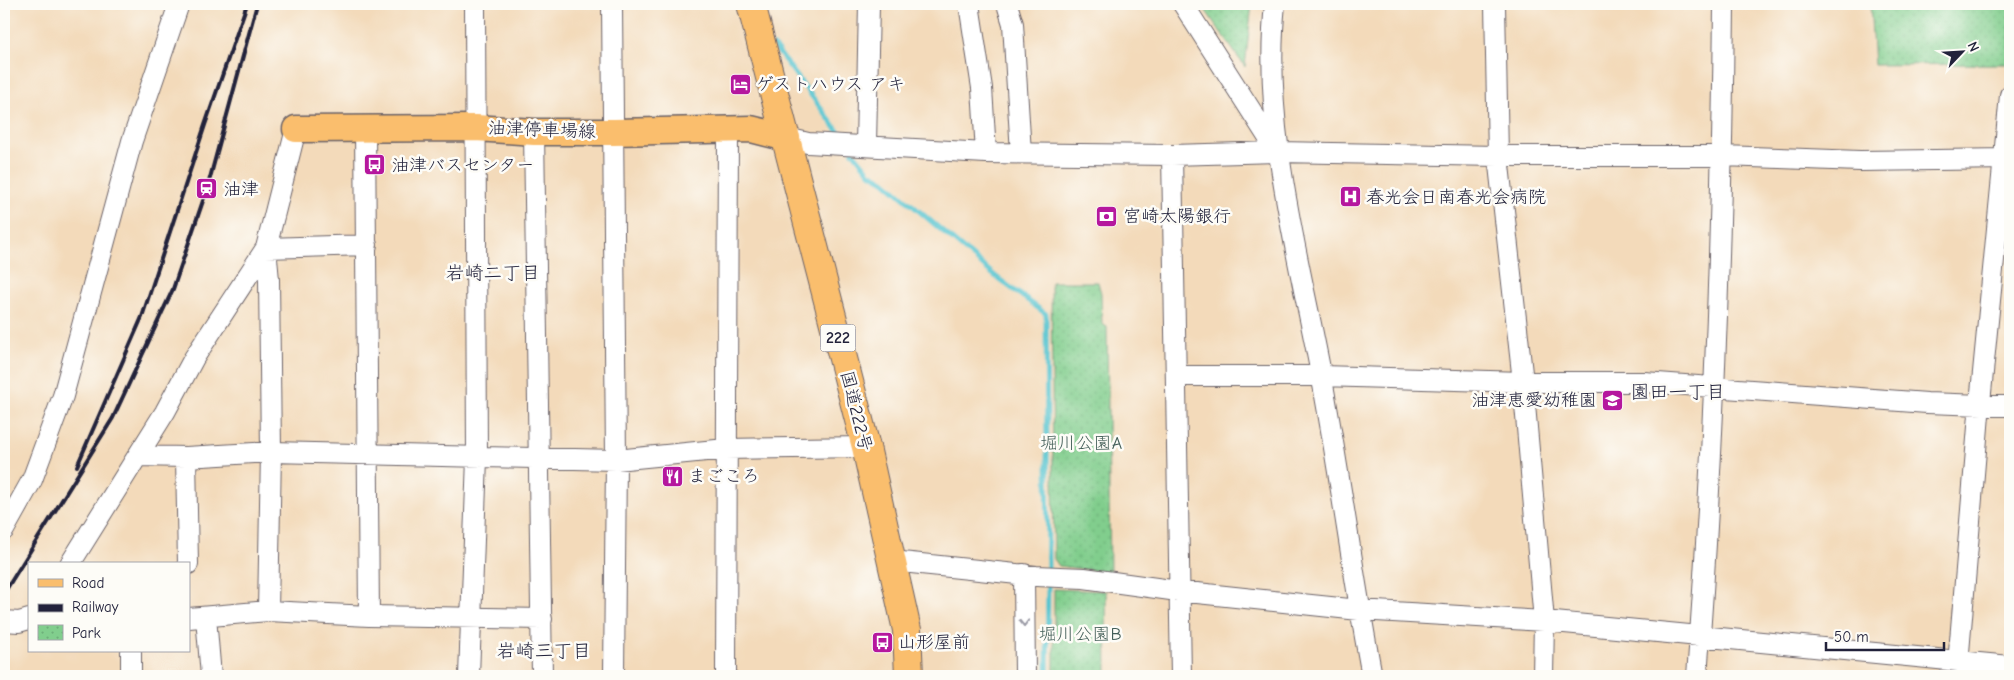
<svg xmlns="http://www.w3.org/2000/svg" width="2014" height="680" viewBox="0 0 2014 680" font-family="'Comic Neue','Klee One',sans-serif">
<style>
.park{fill:url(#park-dots);stroke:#527864}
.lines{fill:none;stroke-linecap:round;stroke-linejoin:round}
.stream{stroke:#58c5d0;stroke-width:5}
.minor-casing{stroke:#6b6267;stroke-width:22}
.major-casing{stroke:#6b6267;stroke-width:29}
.highway-casing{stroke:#6b6267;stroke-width:30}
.minor{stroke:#fff;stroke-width:20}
.major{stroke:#fabe6d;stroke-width:26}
.highway{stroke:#fabe6d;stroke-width:28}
.rail{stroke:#22223b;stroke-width:4}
.oneway{stroke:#9c9ca7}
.labels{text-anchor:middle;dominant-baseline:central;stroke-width:5;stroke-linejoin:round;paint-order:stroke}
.shield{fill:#fdfcf7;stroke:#646373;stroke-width:1}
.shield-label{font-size:16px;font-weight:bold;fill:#22223b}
.poi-label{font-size:18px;fill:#22223b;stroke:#fdfcf7;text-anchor:start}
.street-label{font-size:18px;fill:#22223b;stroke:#fdfcf7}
.park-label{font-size:18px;fill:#435e58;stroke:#fdfcf7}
.neighbourhood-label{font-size:19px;fill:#22223b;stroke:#fdfcf7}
</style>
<defs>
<pattern id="park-dots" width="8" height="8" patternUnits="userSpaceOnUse" patternTransform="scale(1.25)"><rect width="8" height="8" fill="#81ce8d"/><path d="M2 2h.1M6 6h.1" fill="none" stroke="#6fb17b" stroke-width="1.8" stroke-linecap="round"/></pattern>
</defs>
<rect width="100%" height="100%" fill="#fdfcf7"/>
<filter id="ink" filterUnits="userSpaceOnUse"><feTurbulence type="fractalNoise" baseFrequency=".02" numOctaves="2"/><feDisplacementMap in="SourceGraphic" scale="10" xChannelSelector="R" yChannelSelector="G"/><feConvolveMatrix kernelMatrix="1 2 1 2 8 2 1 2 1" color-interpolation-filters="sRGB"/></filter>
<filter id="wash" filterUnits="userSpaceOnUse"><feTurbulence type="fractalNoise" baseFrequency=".0096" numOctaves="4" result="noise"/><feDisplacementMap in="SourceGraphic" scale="20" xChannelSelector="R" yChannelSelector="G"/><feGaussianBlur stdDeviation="1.12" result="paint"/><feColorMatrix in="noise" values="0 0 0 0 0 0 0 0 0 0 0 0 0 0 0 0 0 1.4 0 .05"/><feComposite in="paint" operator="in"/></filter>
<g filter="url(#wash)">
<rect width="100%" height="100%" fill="#f3daba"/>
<path class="park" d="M1201,4H1252L1245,67Z
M1870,4H2010V64L1874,65Z
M1051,282H1098L1101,293L1102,324L1107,327L1110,573L1059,566L1054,559Z
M1054,589L1106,591L1107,676H1054Z"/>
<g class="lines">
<path class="stream" d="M774,46L844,139
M853,152L870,173L884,181L995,276L1046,314L1048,572
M1047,676L1048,581"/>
</g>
</g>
<g filter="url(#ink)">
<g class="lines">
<defs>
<path id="minor" d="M612,4L616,460L614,676
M969,4L982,88L986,153
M1007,4L1013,24L1021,153
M1183,4L1275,148
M1275,4C1262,129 1298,252 1321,374C1340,474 1353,576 1372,676
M1495,4L1498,156L1523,382L1544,621L1543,676
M365,128L369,616
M534,132L542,676
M787,138L808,143L986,153L1172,155L1277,152L1498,156H1723L1860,161L2010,159
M866,145L869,4
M1172,155L1181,676
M266,248L367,245
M1177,376H1322L1523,382H1644L1927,403L2010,406
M138,456L186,457L271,452L616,460L726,449L866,447
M186,457L188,564
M4,530L32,480L63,396L132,141L179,4
M892,561L1036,576L1084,578L1178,591L1359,610L1544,621L2010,666
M70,564L165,412L194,358L266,248
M1024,574L1025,676
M268,611L271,452L269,280L266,248L296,129
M206,617L211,676
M189,618L268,611L369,616L542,619
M4,621L19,622L29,619
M131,676V651
M469,676L477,458L475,4
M726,676L728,129
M1697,676C1714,452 1722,228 1724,4
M1957,676L1980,403L2010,95"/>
<path id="major" d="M296,129L476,128L534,132H614L751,129L787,138"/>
<path id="highway" d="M751,4L866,447L907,630L909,676"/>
</defs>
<use href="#minor" class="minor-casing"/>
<use href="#major" class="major-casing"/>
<use href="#highway" class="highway-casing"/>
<use href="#minor" class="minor"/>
<use href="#major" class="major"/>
<use href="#highway" class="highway"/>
<path class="rail" d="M77,466L142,317L205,125L247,4
M4,593L113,418L173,289L207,189L257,4"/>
</g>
<defs><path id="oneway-chevron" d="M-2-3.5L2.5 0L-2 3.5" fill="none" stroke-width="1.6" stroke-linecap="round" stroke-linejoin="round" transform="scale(1.25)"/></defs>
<use class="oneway" href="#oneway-chevron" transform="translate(1024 623) rotate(89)"/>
</g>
<defs>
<symbol id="hotel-square" viewBox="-11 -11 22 22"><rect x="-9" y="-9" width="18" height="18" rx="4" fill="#b5179e" stroke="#fdfcf7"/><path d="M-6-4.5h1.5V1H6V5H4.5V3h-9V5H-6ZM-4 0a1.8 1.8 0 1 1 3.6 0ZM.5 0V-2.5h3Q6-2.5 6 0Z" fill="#fff"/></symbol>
<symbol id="bus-square" viewBox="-11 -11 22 22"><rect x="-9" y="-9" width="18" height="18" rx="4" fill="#b5179e" stroke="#fdfcf7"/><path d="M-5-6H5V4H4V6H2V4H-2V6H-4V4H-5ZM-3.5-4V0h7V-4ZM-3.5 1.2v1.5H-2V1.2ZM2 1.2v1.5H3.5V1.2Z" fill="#fff"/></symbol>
<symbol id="station-square" viewBox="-11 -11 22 22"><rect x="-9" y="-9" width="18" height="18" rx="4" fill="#b5179e" stroke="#fdfcf7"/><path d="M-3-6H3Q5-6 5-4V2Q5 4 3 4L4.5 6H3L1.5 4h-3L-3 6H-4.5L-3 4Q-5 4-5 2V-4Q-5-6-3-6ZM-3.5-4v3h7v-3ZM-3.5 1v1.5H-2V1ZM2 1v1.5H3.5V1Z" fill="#fff"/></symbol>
<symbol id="hospital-square" viewBox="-11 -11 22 22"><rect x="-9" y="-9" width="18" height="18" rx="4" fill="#b5179e" stroke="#fdfcf7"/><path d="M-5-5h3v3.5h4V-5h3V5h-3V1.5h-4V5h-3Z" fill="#fff"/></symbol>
<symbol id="bank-square" viewBox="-11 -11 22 22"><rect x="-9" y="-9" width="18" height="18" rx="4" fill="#b5179e" stroke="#fdfcf7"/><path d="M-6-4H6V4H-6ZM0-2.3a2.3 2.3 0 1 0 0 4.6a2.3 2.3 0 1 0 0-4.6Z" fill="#fff"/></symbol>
<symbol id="school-square" viewBox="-11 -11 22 22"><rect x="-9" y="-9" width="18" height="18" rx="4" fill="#b5179e" stroke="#fdfcf7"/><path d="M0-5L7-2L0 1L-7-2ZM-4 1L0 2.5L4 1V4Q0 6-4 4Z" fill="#fff"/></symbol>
<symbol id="restaurant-square" viewBox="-11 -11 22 22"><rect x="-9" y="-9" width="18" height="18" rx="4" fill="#b5179e" stroke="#fdfcf7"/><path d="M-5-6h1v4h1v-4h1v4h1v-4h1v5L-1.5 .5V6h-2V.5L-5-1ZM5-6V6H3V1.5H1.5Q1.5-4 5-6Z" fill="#fff"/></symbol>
</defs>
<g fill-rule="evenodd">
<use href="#hotel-square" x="728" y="72" width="25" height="25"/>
<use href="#bus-square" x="362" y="152" width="25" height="25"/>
<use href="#station-square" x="194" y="176" width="25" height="25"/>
<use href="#hospital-square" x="1338" y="184" width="25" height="25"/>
<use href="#bank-square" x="1094" y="204" width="25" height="25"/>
<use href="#school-square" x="1600" y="388" width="25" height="25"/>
<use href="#restaurant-square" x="660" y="464" width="25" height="25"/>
<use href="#bus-square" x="870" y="630" width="25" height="25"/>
</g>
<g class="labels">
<rect class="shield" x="820.5" y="324.5" width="35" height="27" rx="4"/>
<g class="shield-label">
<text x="838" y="338">222</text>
</g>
<g class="poi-label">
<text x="756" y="84">ゲストハウス アキ</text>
<text x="391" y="165">油津バスセンター</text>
<text x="223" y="189">油津</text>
<text x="1366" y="197">春光会日南春光会病院</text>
<text x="1123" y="216">宮崎太陽銀行</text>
<text x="1597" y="400" text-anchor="end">油津恵愛幼稚園</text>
<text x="688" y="476">まごころ</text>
<text x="898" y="642">山形屋前</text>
</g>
<g class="street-label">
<text transform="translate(542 130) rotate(2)">油津停車場線</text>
<text transform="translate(856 411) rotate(76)">国道222号</text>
</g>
<g class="park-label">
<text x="1081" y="443">堀川公園A</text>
<text x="1080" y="634">堀川公園B</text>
</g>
<g class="neighbourhood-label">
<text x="493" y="273">岩崎二丁目</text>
<text x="1678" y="392">園田一丁目</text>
<text x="544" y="651">岩崎三丁目</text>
</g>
</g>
<rect width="2014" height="680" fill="none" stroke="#fdfcf7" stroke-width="20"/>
<rect x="28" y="562" width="162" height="90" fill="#fdfcf7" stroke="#a5a5ac"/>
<rect x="38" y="579" width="25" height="8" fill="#fabe6d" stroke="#a5a5ac"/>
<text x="72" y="588" font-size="15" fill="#22223b">Road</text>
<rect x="38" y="604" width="25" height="8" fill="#22223b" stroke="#a5a5ac"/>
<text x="72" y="612" font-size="15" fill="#22223b">Railway</text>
<rect x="38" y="625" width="25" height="15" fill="url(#park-dots)" stroke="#a5a5ac"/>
<text x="72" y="638" font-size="15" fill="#22223b">Park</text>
<g transform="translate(1962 52) rotate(65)" stroke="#fdfcf7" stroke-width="4" paint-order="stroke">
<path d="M0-4L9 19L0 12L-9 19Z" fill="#22223b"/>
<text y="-8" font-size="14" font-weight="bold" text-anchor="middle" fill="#22223b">N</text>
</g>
<path d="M1826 642v8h118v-8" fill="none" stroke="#22223b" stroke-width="2.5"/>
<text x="1834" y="642" font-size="15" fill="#22223b" stroke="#fdfcf7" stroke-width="4" paint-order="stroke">50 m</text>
</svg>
